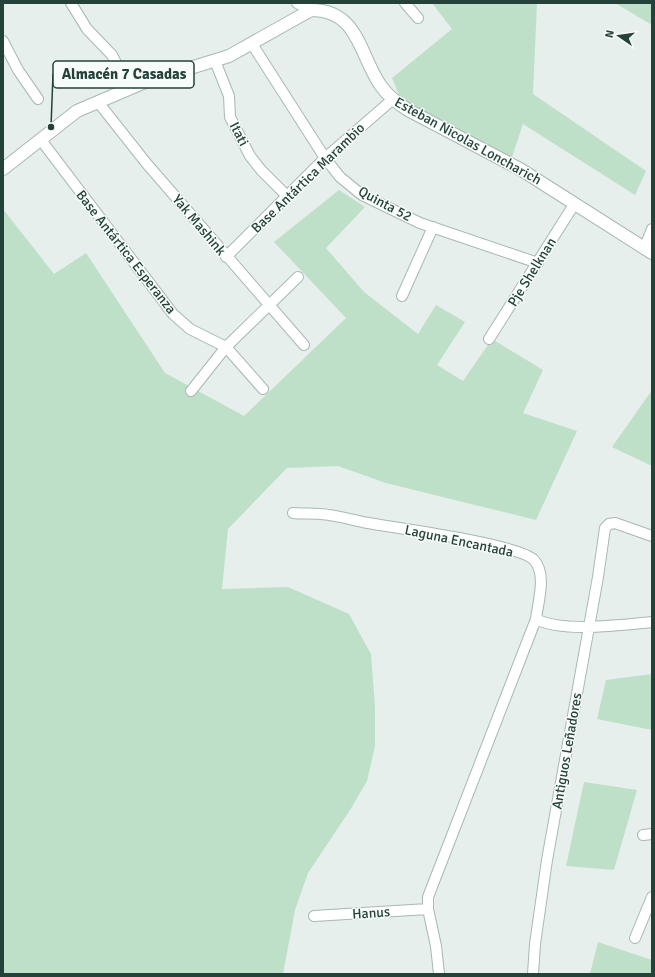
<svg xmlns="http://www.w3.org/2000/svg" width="655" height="977" viewBox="0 0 655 977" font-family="Signika,sans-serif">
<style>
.green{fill:#bfe0c8}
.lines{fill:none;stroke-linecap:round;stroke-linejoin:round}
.minor-casing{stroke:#a8b8b2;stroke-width:12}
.tertiary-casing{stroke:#a8b8b2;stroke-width:14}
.minor{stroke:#fff;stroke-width:10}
.tertiary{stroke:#fff;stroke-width:12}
.labels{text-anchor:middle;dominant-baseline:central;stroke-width:3;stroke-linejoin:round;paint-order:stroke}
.street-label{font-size:14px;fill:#24423a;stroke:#f7fbf9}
.leader{fill:none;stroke:#24423a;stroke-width:1.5}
.callout-dot{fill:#24423a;stroke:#f7fbf9;stroke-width:1.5}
.callout{fill:#f7fbf9;stroke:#24423a;stroke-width:1.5}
.callout-label{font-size:15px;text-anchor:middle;font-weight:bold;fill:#24423a}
</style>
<rect width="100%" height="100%" fill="#e6efeb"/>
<path class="green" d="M432,3H537L533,94L646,171L635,195L523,124L511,160L402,102L392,78L452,29Z
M615,3H652V25Z
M339,190L365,207L326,248L364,292L418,334L436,305L465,322L437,365L463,381L492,339L543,370L523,413L577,431L536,520L386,483L338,466L287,468L228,529L222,589L288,587L349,614L371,654L375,707V746L367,781L350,810L308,873L295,910L283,974H3V209L54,274L86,253L165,373L244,416L346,318L274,242Z
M652,390V466L612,447Z
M652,674V730L597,719L606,680Z
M584,782L637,790L614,870L566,866Z
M598,942L652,960V974H590Z"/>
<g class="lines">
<defs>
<path id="minor" d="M71,3L87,29L112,55L129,89
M297,3L311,10
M405,3L418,18
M3,41L18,70L38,99
M252,44L325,158L340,177L362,195L420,223L538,263
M215,61L229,96L230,117L250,156L261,170L287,196
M98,102L147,164L304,345
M41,140L173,314L190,329L226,347L263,389
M644,249L652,229
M226,257L325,158L392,100
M402,296L433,227
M489,339L575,203
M191,391L226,347L298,277
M293,513C302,514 311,513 320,514C337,515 352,520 368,523C396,528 519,544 534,560C547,574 538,602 536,619C563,633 621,625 652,622
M643,835L652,834
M314,916L428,909
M635,938L652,897
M439,974L436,946L428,909V897L536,619
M533,974L535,944L547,860L598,577L605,528L609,524L615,523L652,536"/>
<path id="tertiary" d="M3,169L77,111L145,82L229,56L311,10C359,10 359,55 381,86C388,96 397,103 408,110L520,169L652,253"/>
</defs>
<use href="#minor" class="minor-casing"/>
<use href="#tertiary" class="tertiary-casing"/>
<use href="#minor" class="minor"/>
<use href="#tertiary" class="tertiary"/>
</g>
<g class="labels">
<g class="street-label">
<text transform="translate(239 134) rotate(63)">Itati</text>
<text transform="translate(468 141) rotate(29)">Esteban Nicolas Loncharich</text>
<text transform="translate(308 178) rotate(-44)">Base Antártica Marambio</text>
<text transform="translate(385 204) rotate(28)">Quinta 52</text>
<text transform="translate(199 225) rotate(50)">Yak Mashink</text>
<text transform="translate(126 252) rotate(52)">Base Antártica Esperanza</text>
<text transform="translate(532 272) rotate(-58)">Pje Shelknan</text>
<text transform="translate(459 541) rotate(12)">Laguna Encantada</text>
<text transform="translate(567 751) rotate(-80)">Antiguos Leñadores</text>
<text transform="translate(371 913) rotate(-4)">Hanus</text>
</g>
</g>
<path class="leader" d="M51 127L53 74"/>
<circle class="callout-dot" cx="51" cy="127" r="4"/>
<rect class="callout" x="53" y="61" width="141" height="27" rx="4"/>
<g class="callout-label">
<text x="124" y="79">Almacén 7 Casadas</text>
</g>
<rect width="655" height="977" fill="none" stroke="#24423a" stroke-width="8"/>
<g transform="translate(619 36) rotate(283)" stroke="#f7fbf9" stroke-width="3" paint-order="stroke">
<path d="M0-3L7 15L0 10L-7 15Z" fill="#24423a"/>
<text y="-6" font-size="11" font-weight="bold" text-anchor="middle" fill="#24423a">N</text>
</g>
</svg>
